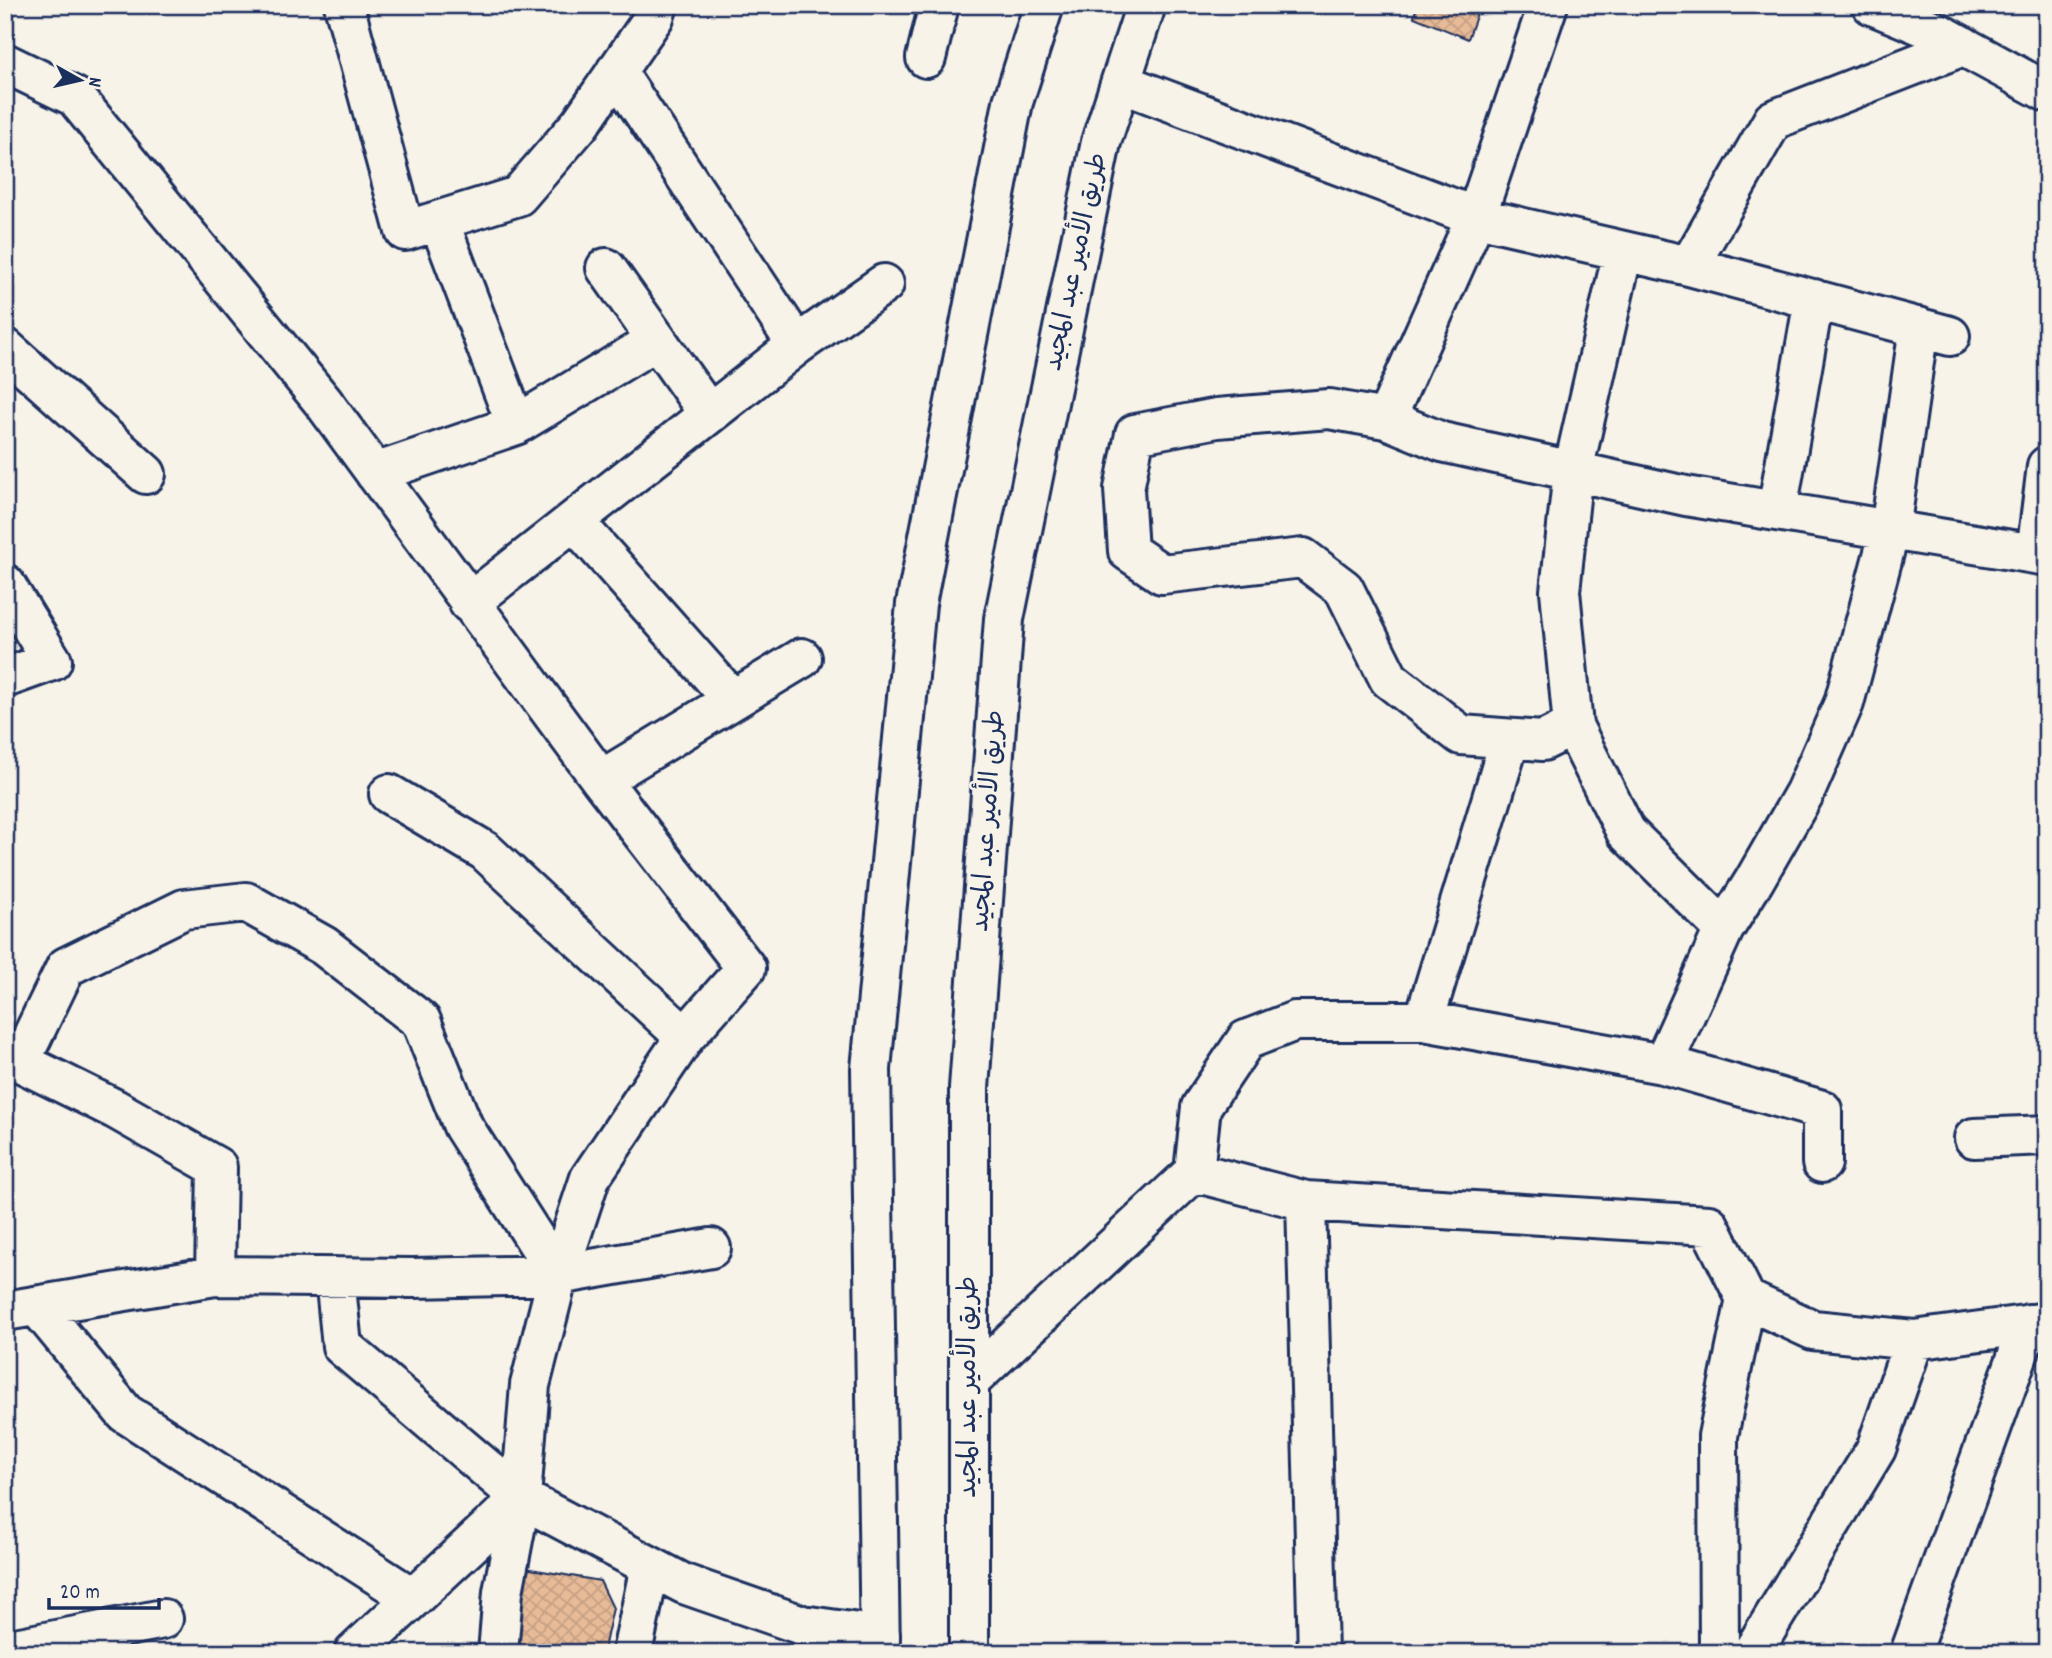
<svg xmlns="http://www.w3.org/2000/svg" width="2052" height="1658" viewBox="0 0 2052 1658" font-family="Dekko,'Playpen Sans Arabic',sans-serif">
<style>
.building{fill:url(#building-cross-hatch);stroke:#1b2f5e;stroke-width:2}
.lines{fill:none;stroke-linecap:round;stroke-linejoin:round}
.minor-casing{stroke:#1b2f5e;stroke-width:44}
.secondary-casing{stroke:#1b2f5e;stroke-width:44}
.minor{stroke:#f7f3e8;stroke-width:38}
.secondary{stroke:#f7f3e8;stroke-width:38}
.labels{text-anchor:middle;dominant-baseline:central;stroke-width:5;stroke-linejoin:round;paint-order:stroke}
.street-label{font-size:26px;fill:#1b2f5e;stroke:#f7f3e8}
</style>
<defs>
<pattern id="building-cross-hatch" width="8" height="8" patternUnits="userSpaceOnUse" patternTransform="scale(1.75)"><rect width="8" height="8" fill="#e7bb97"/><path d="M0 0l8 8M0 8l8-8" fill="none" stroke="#c6a185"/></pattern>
</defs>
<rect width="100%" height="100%" fill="#f7f3e8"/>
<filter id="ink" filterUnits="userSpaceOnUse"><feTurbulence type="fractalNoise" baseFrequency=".0143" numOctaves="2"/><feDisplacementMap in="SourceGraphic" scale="14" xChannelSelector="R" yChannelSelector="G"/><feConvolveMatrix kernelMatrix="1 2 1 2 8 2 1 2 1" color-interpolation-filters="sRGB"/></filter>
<g filter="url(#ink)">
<path class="building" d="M1417,5H1480L1468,39L1414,17Z
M525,1568L600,1581L613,1608L603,1653H510Z"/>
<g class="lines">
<defs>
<path id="minor" d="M344,5L405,231L518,196L580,124L654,17L658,5
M1872,5L1935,31L2047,92
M926,58L939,5
M5,63L75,97L324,403L601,780L746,968L685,1037L590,1178L558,1275L530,1385L521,1498L503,1592L498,1653
M616,71L797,345
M1121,83L1476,217L1689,266L1950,336
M439,221L516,425
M1623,251L1573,471L1560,591L1573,726L1626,832L1724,929
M1689,266L1773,120L1963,46
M606,268L709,414
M5,348L146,474
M1386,419L1476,217L1548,5
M375,473L516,425L657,340
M1777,511L1814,299
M574,521L733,700
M2036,554L2047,466
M5,584L52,661L5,678
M469,603L797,345L884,284
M1573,726L1543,741L1461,735L1389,679L1344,589L1303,558L1162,574L1128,551L1124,489L1135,434L1217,418L1329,409L1386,419L1442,442L1686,496L2047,556
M601,780L802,658
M389,794L485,851L685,1037
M1424,1021L1510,739
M5,1061L20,1062L115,1109L217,1167L215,1276
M20,1062L66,967L184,909L246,902L324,946L421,1021L463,1126L558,1275
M1663,1064L1724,929L1754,881L1805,792L1844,703L1890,530L1919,327
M1974,1138L2047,1135
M1194,1172L1201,1107L1246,1040L1295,1021H1424L1663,1064L1822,1110V1163
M1306,1201L1318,1653
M335,1277L342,1346L521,1498L684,1584L802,1625L880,1636
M37,1306L125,1413L413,1598
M5,1311L215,1276L413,1278L558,1275L711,1248
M969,1382L1194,1172L1306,1201L1709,1225L1746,1299L1813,1330L1914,1340L2047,1322
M5,1650L163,1619
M354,1653L521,1498
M632,1653L650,1566
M1719,1653L1718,1436L1746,1299
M1752,1653L1876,1449L1914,1340
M1910,1653L2029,1324"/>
<path id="secondary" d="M880,1653L871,1069L916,604L1013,102L1044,5
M969,1653V1088L1004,619L1101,142L1146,5"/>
</defs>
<use href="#minor" class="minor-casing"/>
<use href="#secondary" class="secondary-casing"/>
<use href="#minor" class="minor"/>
<use href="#secondary" class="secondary"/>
</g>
</g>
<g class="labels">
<g class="street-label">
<text transform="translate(1077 262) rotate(-78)">طريق الأمير عبد المجيد</text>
<text transform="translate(989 821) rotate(-86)">طريق الأمير عبد المجيد</text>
<text transform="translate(969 1387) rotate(-90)">طريق الأمير عبد المجيد</text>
</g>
</g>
<rect width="2052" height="1658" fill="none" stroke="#f7f3e8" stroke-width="28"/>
<rect x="14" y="14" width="2024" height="1630" fill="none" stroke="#1b2f5e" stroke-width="2.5" filter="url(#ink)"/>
<g transform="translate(80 80) rotate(98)" stroke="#f7f3e8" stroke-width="5" paint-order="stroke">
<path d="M0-5L12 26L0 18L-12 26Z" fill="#1b2f5e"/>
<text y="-10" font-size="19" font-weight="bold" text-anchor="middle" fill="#1b2f5e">N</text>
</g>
<path d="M49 1598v10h110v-10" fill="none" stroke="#1b2f5e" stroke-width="3.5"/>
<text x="60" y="1598" font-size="21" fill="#1b2f5e" stroke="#f7f3e8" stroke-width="5" paint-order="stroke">20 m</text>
</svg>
